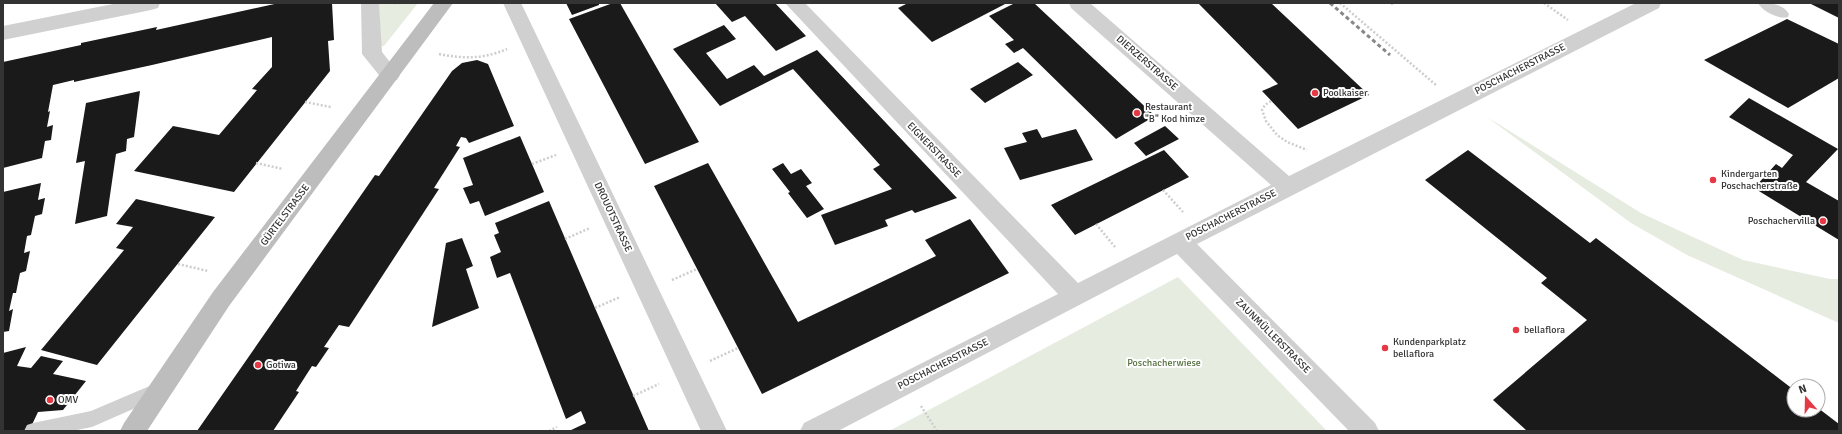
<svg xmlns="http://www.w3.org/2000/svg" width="1842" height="434" viewBox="0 0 1842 434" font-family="Signika,sans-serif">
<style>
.green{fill:#e6ecdf}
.building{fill:#1a1a1a}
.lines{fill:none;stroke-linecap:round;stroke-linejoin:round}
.path{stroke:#cdcdcd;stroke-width:2.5;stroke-dasharray:2 2;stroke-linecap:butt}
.service{fill:#d0d0d0;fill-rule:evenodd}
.minor{fill:#d0d0d0;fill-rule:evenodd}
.secondary{fill:#bdbdbd;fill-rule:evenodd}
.rail{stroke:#888;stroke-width:3;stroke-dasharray:4 3;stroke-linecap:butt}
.poi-dot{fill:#e63946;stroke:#fff;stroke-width:1.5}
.labels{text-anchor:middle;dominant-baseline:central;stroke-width:4;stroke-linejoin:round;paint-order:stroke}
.street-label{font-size:10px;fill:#333;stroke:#fff}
.poi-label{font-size:10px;fill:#333;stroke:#fff;text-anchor:start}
.park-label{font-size:10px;fill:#56703f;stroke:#fff}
</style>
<rect width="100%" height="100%" fill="#fff"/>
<path class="green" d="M379,3H418L384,46H381Z
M1487,117L1641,213L1743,260L1830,279H1839V323L1687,255L1631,223Z
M1178,277L1327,431H889L925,412Z"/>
<path class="building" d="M279,3H332L334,40L328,41L330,71L234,192L134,171L173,126L219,135L257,90L252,89L272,67V37L152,65L74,82V80L53,85L48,112L50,111L47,127L53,125L51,140L45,141L42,158L3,168V62L81,45V43L157,27L156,30Z
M566,3H599V5L572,15Z
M613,3H620L699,142L645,164L569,19Z
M715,3H775L806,36L776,51L745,16L732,22Z
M908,3H1007L932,42L898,8Z
M1015,3H1034L1155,116L1116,139L1023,48L1014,53L1005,44L1014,40L989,16Z
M1198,3H1271L1369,95L1298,129L1262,91L1278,84Z
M1809,3H1839V18Z
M1787,19L1839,44V78L1788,108L1704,60Z
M724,25L736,39L706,53L727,79L754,65L764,76L817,50L957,198L915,213L912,210L885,220L888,226L835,245L821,215L892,189L873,169L880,165L793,69L720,106L673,49Z
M477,60L488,64L514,126L469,143L466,138L461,137L456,146L460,147L434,188L439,189L349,327L339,325L324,347L329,348L316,367L312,366L296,391L299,392L273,431H197L375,175L379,176L452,71L462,63Z
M1018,62L1033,75L985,103L970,89Z
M140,91L134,137L127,139L126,151L116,154L107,216L75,224L85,161L76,163L86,103Z
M1749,98L1838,149L1806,182L1839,201V240L1754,188L1776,164L1782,168L1793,155L1729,117Z
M1165,126L1179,139L1146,156L1134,143Z
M1037,129L1042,138L1076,129L1093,160L1020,180L1004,148L1027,142L1022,133Z
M520,136L544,192L485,216L479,201L470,204L463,188L473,185L463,158Z
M1164,150L1189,177L1075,235L1051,205Z
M1468,150L1590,243L1596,238L1794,390V410H1818V408L1839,424V431H1527L1493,400L1587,320L1541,283L1547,278L1425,180Z
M708,163L798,322L936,256L925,240L970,219L1009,273L762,394L654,186Z
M783,163L791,174L801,169L812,183L806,186L824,209L807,218L788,193L790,192L772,169Z
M41,183L38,200L45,198L42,214L35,216L31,235L27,236L24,253L30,251L26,271L20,273L16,293H13L9,311L13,309L9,331L3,332V192Z
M136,199L215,217L97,365L41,350L124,250L116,248L133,227L116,224Z
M549,201L595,308L649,431H569L586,423L581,411L566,419L510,273L497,278L490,257L501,252L494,235L499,233L495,223Z
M462,238L473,266L466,269L479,308L432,327L446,243Z
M26,347L17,366L31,368L41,356L63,361L53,374L86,381L63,410L38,412L29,431H3V353Z"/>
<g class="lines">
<path class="path" d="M394,3H402
M1340,3L1436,85
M1544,3L1568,20
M1391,4L1394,3
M439,54C463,59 484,59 507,49
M1271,101L1265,105L1262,110L1266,121L1277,135L1287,142L1307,150
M305,102L331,107
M256,163L283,169
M532,164L556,155
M1163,190L1183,212
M1096,224L1115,247
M565,239L590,228
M178,264L208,271
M672,280L697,269
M595,308L620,297
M710,361L738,348
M633,396L659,384
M921,406L937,431
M549,431L557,427"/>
<path class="service" d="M1758,3C1769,3 1783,3 1789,14L1788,17C1779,20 1762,11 1758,3Z
M159,382L165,385L167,390L165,395L92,427L72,431H24L27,425L33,423L91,411Z"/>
<path class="minor" d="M118,3H160L158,8L151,10L3,40V26Z
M361,3H379L382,52L400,75L397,80L390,82L383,80L362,54Z
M503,3H521L727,431H701Z
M785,3H805L1078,283L1271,185L1071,8L1069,3H1090L1289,176L1636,3H1661L1659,8L1197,244L1375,423L1379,431H1349L1177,254L838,431H800L804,423L1058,294Z"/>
<path class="secondary" d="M434,3H453L229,306L147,431H120L124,423L213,292Z"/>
<path class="rail" d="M1330,3L1390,55"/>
</g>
<g class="poi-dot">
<circle cx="1315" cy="93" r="4"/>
<circle cx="1137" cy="113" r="4"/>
<circle cx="1713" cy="180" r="4"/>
<circle cx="1823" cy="221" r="4"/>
<circle cx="1516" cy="330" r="4"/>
<circle cx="1385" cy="348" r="4"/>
<circle cx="258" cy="365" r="4"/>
<circle cx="50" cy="400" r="4"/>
</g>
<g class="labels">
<g class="street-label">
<text transform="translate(1147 63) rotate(41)">DIERZERSTRASSE</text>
<text transform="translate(1520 69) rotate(-27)">POSCHACHERSTRASSE</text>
<text transform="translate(934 150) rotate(46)">EIGNERSTRASSE</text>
<text transform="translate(285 215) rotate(-53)">GÜRTELSTRASSE</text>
<text transform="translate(1231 215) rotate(-27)">POSCHACHERSTRASSE</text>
<text transform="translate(613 217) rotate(65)">DROUOTSTRASSE</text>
<text transform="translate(1273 336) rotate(45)">ZAUNMÜLLERSTRASSE</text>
<text transform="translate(943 364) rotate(-27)">POSCHACHERSTRASSE</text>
</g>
<g class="poi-label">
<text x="1323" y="93">Poolkaiser</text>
<text x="1145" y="107">Restaurant<tspan x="1145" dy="12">"B" Kod himze</tspan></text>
<text x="1721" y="174">Kindergarten<tspan x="1721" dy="12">Poschacherstraße</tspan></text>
<text x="1815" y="221" text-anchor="end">Poschachervilla</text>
<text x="1524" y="330">bellaflora</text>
<text x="1393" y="342">Kundenparkplatz<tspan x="1393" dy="12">bellaflora</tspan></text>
<text x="266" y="365">Gotiwa</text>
<text x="58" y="400">OMV</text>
</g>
<g class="park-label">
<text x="1164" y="363">Poschacherwiese</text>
</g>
</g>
<rect width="1842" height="434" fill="none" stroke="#333333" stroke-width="8"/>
<g transform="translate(1806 398) rotate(340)"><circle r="19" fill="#ffffff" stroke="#adadad"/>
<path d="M0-3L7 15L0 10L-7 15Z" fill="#e63946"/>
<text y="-6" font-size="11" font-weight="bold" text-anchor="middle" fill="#333333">N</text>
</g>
</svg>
